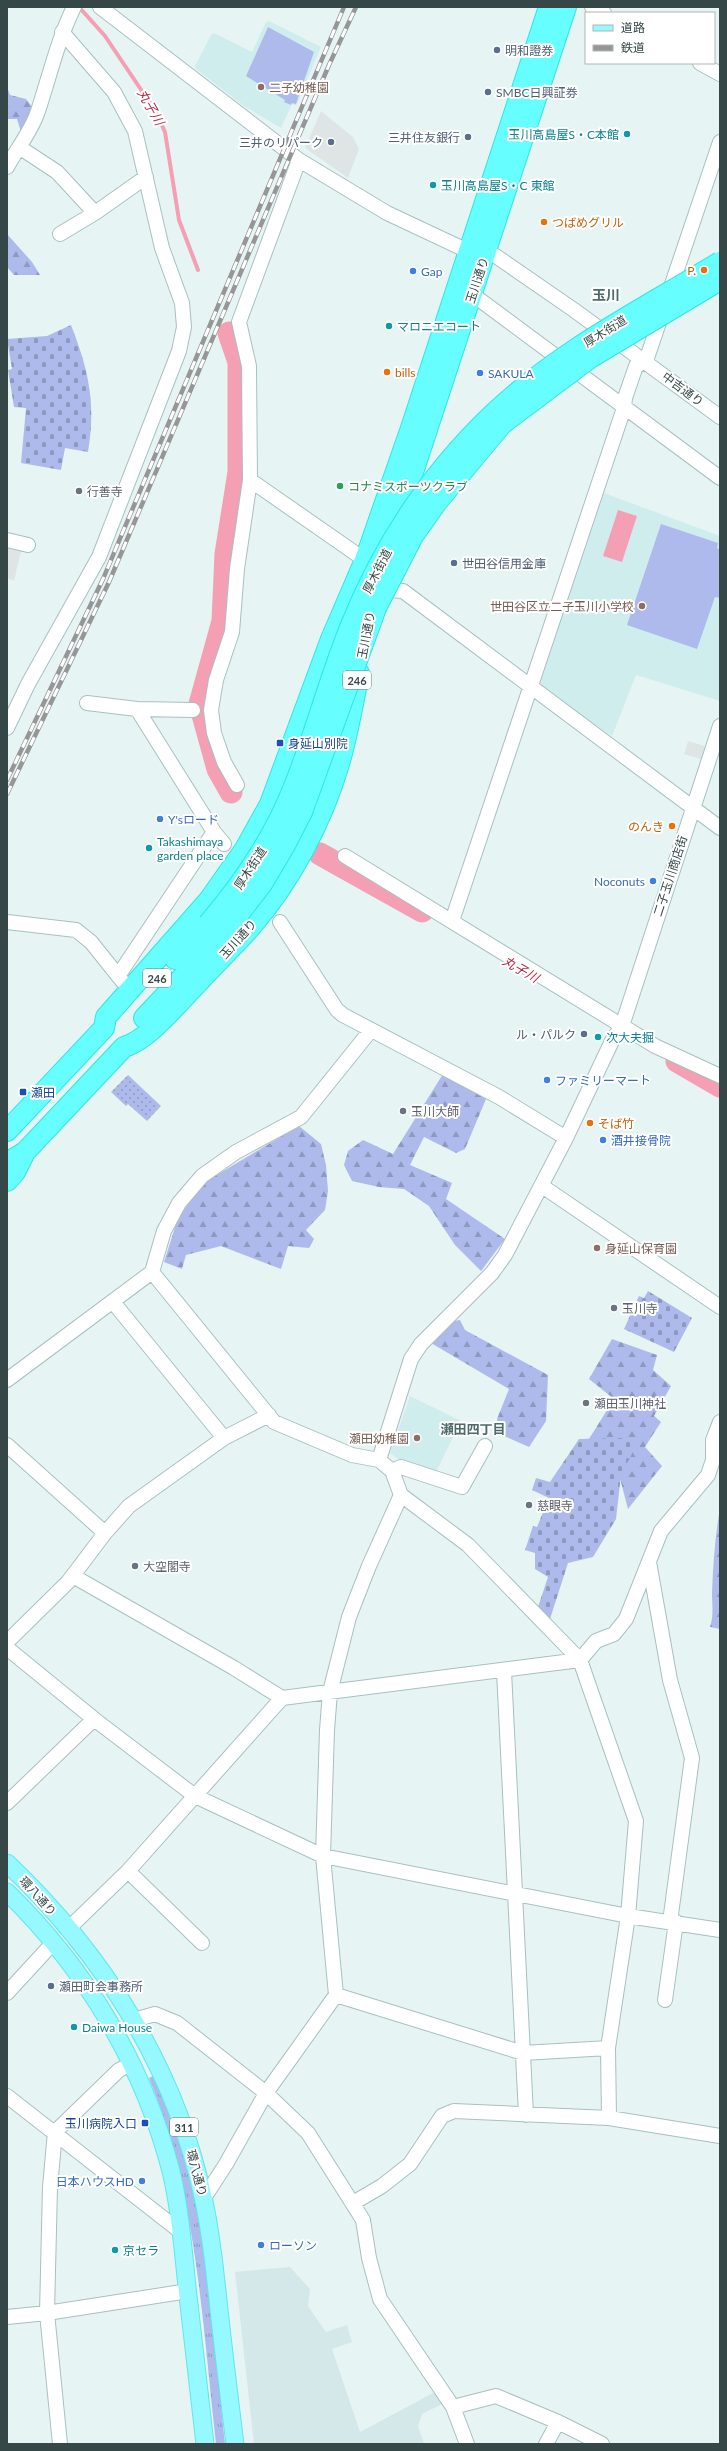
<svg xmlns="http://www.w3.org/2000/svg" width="727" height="2451" viewBox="0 0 727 2451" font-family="Lato,'Noto Sans JP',sans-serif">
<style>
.residential{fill:#d4e8e9}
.education{fill:#d0edee}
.grass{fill:url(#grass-tufts)}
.forest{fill:url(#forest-firs)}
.cemetery{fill:url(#cemetery-stones)}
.park{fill:url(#park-dots)}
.garden{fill:#adbaeb}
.parking{fill:#dfe5e5}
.water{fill:#f59fb5}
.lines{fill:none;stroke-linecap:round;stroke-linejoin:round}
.stream{stroke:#f59fb5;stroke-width:4}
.river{stroke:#f59fb5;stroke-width:23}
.minor-casing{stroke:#a8c0c0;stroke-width:16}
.major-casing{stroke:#5ee6eb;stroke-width:19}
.highway-casing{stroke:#2ee7e2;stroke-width:22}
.minor{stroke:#fff;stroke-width:14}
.major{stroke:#95f9ff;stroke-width:17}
.highway{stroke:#67feff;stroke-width:20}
.rail-casing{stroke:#969696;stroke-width:4.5}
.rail{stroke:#fff;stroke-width:3;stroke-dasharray:9;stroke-linecap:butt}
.highway-bridge-casing{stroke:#2ee7e2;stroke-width:22;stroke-linecap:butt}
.highway-bridge{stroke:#67feff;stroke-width:20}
.service-dot{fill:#5c6f8a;stroke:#fff;stroke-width:1.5}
.education-dot{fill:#8d6e63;stroke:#fff;stroke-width:1.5}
.culture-dot{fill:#0f9aa8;stroke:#fff;stroke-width:1.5}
.food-dot{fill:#e8710a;stroke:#fff;stroke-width:1.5}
.shop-dot{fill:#3f7fe0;stroke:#fff;stroke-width:1.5}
.leisure-dot{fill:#2e9e5b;stroke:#fff;stroke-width:1.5}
.worship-dot{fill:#6b7280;stroke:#fff;stroke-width:1.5}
.transit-dot{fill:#1a4fb4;stroke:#fff;stroke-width:1.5}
.labels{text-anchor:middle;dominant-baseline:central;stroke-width:4;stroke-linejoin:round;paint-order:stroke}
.shield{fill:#fff;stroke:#727f7e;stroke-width:1}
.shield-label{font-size:11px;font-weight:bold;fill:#354847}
.service-label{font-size:12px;fill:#4e5e75;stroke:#fff;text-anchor:start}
.education-label{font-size:12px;fill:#785e54;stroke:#fff;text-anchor:start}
.culture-label{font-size:12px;fill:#0d838f;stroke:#fff;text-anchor:start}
.food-label{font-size:12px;fill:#c56008;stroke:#fff;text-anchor:start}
.shop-label{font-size:12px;fill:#366cbe;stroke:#fff;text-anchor:start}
.street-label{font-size:12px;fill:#354847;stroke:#fff}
.leisure-label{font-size:12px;fill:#27864d;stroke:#fff;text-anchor:start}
.worship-label{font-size:12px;fill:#5b616d;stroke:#fff;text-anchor:start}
.transit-label{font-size:12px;fill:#164399;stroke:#fff;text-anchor:start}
.water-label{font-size:13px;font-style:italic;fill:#bb274a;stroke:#fff}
.neighbourhood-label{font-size:13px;font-weight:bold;fill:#4c6b69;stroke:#fff}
.quarter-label{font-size:14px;font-weight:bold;fill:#4c6b69;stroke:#fff}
</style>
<defs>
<pattern id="grass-tufts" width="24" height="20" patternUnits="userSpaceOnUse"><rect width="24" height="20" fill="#adbaeb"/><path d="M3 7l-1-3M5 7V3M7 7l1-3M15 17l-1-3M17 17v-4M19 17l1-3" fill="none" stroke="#8e99c0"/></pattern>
<pattern id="forest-firs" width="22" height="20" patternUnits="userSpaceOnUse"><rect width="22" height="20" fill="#adbaeb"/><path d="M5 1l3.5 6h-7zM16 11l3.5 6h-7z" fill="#8e99c0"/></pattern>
<pattern id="cemetery-stones" width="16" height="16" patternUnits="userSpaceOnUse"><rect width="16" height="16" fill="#adbaeb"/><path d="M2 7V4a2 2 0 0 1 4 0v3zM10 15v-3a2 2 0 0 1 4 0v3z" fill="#8e99c0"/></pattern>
<pattern id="park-dots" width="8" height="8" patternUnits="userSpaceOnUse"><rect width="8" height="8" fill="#adbaeb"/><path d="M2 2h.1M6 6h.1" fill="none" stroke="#8e99c0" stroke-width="1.8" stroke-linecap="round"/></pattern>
</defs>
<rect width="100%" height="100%" fill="#e7f4f4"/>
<path class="residential" d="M290,2267L310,2289L308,2306L326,2332L347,2325L352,2342L332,2349L360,2432L435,2392L444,2403L422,2414L418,2426L424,2444H254L235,2272Z"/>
<path class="education" d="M269,21L321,47L296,106L292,104L281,128L244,106L196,69L195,66L211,35L214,33L252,52L266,22Z
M604,493L720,536V701L636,675L612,736L537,685Z
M410,1396L461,1421L436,1472L398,1459L390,1453Z"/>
<path class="grass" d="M153,2076C170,2114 184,2153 193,2193C211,2274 216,2362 225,2444H216C202,2321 197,2194 149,2078Z"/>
<path class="forest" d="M7,87L10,95L26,99L33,108L22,135L17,119H7Z
M7,234L32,262L40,275H14L7,267Z
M443,1074L486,1099L465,1149L456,1153L424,1137L410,1165L452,1183L446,1199L505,1239L481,1271L455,1245L429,1206L404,1189L379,1187L352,1181L344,1165L348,1151L363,1140L393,1154Z
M299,1126L321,1144L326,1165L328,1191L325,1210L306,1230L314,1239L309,1248L288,1246L281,1269L221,1246L186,1255L182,1269L164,1262L178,1218L205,1182Z
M460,1320L465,1330L548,1375L546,1421L529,1447L502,1435L497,1419L509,1389L431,1343L454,1321Z
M612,1339L657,1355L653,1370L671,1386L654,1416L661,1422L645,1447L662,1466L628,1509L617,1467L629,1445L589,1439L614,1399L589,1379Z
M720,1509V1629L710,1627C714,1615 712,1605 712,1593C713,1565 715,1536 720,1509Z"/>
<path class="cemetery" d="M71,325C89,371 96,403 88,452L65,448L61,470L21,463L26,408L14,407L8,370L12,369L7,339L47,336Z
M648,1291L692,1318L674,1352L624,1329L639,1296L644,1298Z
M625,1438L636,1446L621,1475L616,1519L593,1557L568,1563L550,1619L538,1607L548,1577L535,1569V1553L525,1550L533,1526L537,1527L549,1498L532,1490L536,1478L550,1482L579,1439Z"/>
<path class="park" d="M128,1075L161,1106L147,1121L128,1104L126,1106L111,1092Z"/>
<path class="garden" d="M268,27L314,52L296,104L292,103L291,105L284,102L285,100L246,76Z
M661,524L718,543L717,548L720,550V598L715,597L697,649L627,625Z"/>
<path class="parking" d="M321,111L353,137L359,149L348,178L305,148Z
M7,542L22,547L14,581L7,578Z
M688,741L708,747L703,760L684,754Z"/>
<path class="water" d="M618,510L637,516L622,562L603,556Z"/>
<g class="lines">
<path class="stream" d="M79,7L105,36L156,112L165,132L179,220L198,270"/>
<path class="river" d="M229,333L239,362V472L226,554L223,621L200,704L218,769L231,792
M320,854L422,911
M677,1061L720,1086"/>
<defs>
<path id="minor" d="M100,7L299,160L387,213L470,252L487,250L574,310L720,417
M592,7L604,13
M700,63L720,74
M19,147L57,172L95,213L146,177
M7,167C17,149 32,130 38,111C50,75 57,42 74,7
M60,234L95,213
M472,294L720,478
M250,480L365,560
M7,540L28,545
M377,589L403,591L720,828
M87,703L137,709
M193,710L137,709L214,832
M7,728L28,684L99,557L179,351L184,327L182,303L162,248L135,131L114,92L62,32
M237,785L224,762L214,733L211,710L216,680L232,632L237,569L250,480L249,366L239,322L299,160
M345,856L655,1046L720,1076
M452,921L624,408L625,398L636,366L646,361L720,142
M7,922L76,930L91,942L123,982
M280,922L337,1010L343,1015L499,1097L566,1138
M118,976L214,832L224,844
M542,1186L720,1307
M152,1272L274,1422L352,1455L379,1460L392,1471L401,1495L468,1545L580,1660L636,1821L628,1916L608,2048L609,2118
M113,1302L224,1438
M7,1380L152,1272L164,1231L179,1203L202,1176L236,1152L301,1117L371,1030
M7,1445L105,1533
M379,1460L411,1359L421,1344L492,1273L505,1255L566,1138L612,1041L622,1026L720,726
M392,1471L401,1467L462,1487L485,1446
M649,1562L670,1680L692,1758L670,1922
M73,1576L234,1668L282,1698L580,1660L596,1641L614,1634L626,1619L661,1531L708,1475L713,1460V1440L720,1422
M7,1642L68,1582L105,1533L129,1506L224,1438L269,1415
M7,1648L94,1719L195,1796L323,1856L628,1916L720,1930
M504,1671L526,2115
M7,1803L94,1719
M128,1871L202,1943
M68,1929L128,1871L282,1698
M7,1993L53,1943
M336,1995L523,2053L608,2048
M665,2000L676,1922
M134,2020L155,2014L177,2023L266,2093L308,2133L363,2220L369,2258L380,2299L453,2407L467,2444
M7,2096L181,2232
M204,2198L226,2164L266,2093L336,1995L323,1856L327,1730L330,1692L349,1617L369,1566L401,1495
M353,2203L382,2186L410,2164L442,2116L454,2111L609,2118L720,2136
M7,2317L47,2313L188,2291
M453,2407L496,2396L558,2422L602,2444
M60,2444L47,2313L50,2187L55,2132L119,2070L132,2064
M546,2444L558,2422"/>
<path id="major" d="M7,1863C103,1954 175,2067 203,2197C211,2231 214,2265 218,2300C223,2348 229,2396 235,2444
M7,1892C86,1969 143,2064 171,2171C180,2209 183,2249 187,2287C193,2340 199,2392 205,2444"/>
<path id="highway" d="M393,533L566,7
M175,959L208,924
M144,1018L223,934
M7,1131L104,1028L106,1017L209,900L245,849L270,804L331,639L365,560L411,428L549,7
M7,1163L25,1152L124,1047C148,1040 175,1006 194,987C212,967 232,948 250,928C290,882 322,822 339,764C348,734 353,703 359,673
M7,1181L15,1172L25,1152"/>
</defs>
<use href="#minor" class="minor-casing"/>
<use href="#major" class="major-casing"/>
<use href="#highway" class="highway-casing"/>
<use href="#minor" class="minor"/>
<use href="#major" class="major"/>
<use href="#highway" class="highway"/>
<defs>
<path id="rail" d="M7,780L103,579L344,7
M7,794L109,582L329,65L356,7"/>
</defs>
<use href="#rail" class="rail-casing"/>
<use href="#rail" class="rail"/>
<defs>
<path id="highway-bridge" d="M208,924C243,883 273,839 293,789C315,735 329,679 351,625C383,546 431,473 493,414C559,351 643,309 720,262
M223,934L262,884L284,847L302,812L376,608L413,536L437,502L502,424L590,358L720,280"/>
</defs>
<use href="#highway-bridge" class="highway-bridge-casing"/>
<use href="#highway-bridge" class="highway-bridge"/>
</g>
<g class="service-dot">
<circle cx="497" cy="50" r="4"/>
<circle cx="488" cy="92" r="4"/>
<circle cx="468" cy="137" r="4"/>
<circle cx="331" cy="142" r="4"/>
<circle cx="454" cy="563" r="4"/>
<circle cx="584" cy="1034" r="4"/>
<circle cx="51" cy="1986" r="4"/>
</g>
<g class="education-dot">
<circle cx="261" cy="87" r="4"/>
<circle cx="642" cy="606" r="4"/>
<circle cx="597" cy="1248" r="4"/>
<circle cx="417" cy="1438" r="4"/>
</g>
<g class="culture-dot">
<circle cx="627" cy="134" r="4"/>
<circle cx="433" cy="185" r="4"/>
<circle cx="389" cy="326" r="4"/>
<circle cx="149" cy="848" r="4"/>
<circle cx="598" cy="1037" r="4"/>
<circle cx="74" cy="2027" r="4"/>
<circle cx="115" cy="2250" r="4"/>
</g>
<g class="food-dot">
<circle cx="544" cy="222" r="4"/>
<circle cx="704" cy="270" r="4"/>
<circle cx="387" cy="372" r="4"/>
<circle cx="672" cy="826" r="4"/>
<circle cx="590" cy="1123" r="4"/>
</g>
<g class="shop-dot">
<circle cx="413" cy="271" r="4"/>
<circle cx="480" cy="373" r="4"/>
<circle cx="160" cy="819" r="4"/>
<circle cx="653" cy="881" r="4"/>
<circle cx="547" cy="1080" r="4"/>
<circle cx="603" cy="1140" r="4"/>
<circle cx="142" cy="2181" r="4"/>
<circle cx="261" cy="2245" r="4"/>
</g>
<circle class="leisure-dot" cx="340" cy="486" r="4"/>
<g class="worship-dot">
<circle cx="79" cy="491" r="4"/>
<circle cx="403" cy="1111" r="4"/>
<circle cx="614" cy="1308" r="4"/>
<circle cx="586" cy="1403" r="4"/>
<circle cx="529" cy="1505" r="4"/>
<circle cx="135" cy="1566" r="4"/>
</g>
<g class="transit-dot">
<rect x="276" y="739" width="8" height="8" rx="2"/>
<rect x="19" y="1088" width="8" height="8" rx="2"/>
<rect x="141" y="2119" width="8" height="8" rx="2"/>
</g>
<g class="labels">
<g class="shield">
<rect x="343" y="671" width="28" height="18" rx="3"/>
<rect x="143" y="969" width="28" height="18" rx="3"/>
<rect x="170" y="2118" width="28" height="18" rx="3"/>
</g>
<g class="shield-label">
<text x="357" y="680">246</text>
<text x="157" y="978">246</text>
<text x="184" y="2127">311</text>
</g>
<g class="service-label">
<text x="505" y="50">明和證券</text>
<text x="496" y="92">SMBC日興証券</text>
<text x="460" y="137" text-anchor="end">三井住友銀行</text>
<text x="323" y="142" text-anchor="end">三井のリパーク</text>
<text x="462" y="563">世田谷信用金庫</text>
<text x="576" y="1034" text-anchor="end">ル・パルク</text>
<text x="59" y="1986">瀬田町会事務所</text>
</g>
<g class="education-label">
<text x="269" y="87">二子幼稚園</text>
<text x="634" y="606" text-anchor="end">世田谷区立二子玉川小学校</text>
<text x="605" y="1248">身延山保育園</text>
<text x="409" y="1438" text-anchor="end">瀬田幼稚園</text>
</g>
<g class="culture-label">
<text x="619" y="134" text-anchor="end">玉川高島屋S・C本館</text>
<text x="441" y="185">玉川高島屋S・C 東館</text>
<text x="397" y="326">マロニエコート</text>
<text x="157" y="841">Takashimaya<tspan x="157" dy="14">garden place</tspan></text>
<text x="606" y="1037">次大夫掘</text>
<text x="82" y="2027">Daiwa House</text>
<text x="123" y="2250">京セラ</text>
</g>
<g class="food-label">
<text x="552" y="222">つばめグリル</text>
<text x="696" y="270" text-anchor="end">P.</text>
<text x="395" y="372">bills</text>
<text x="664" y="826" text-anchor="end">のんき</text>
<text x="598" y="1123">そば竹</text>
</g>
<g class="shop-label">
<text x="421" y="271">Gap</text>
<text x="488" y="373">SAKULA</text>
<text x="168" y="819">Y'sロード</text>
<text x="645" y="881" text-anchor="end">Noconuts</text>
<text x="555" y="1080">ファミリーマート</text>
<text x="611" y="1140">酒井接骨院</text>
<text x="134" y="2181" text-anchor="end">日本ハウスHD</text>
<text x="269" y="2245">ローソン</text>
</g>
<g class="street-label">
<text transform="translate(477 280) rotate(-72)">玉川通り</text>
<text transform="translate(605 331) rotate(-32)">厚木街道</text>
<text transform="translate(683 389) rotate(37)">中吉通り</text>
<text transform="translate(377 571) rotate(-63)">厚木街道</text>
<text transform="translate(366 635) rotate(-79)">玉川通り</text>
<text transform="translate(250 868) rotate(-57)">厚木街道</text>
<text transform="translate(670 876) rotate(-72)">二子玉川商店街</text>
<text transform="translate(238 939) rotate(-48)">玉川通り</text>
<text transform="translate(38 1896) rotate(48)">環八通り</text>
<text transform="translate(197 2173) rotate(75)">環八通り</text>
</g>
<g class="leisure-label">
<text x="348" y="486">コナミスポーツクラブ</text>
</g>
<g class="worship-label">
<text x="87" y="491">行善寺</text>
<text x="411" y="1111">玉川大師</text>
<text x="622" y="1308">玉川寺</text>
<text x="594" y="1403">瀬田玉川神社</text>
<text x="537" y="1505">慈眼寺</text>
<text x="143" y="1566">大空閣寺</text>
</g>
<g class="transit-label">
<text x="288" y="743">身延山別院</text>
<text x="31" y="1092">瀬田</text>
<text x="137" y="2123" text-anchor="end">玉川病院入口</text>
</g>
<g class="water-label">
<text transform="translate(151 107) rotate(60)">丸子川</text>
<text transform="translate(521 969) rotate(30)">丸子川</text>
</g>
<g class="neighbourhood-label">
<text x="473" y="1429">瀬田四丁目</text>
</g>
<g class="quarter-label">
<text x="606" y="294">玉川</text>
</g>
</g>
<rect width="727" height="2451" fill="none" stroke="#354847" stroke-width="16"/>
<rect x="585" y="12" width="130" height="52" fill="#ffffff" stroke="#aeb6b5"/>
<rect x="593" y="25" width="20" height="6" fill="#95f9ff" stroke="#aeb6b5"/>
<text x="621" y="32" font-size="12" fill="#354847">道路</text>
<rect x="593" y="45" width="20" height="6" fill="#969696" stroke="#aeb6b5"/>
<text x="621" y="52" font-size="12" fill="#354847">鉄道</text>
</svg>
